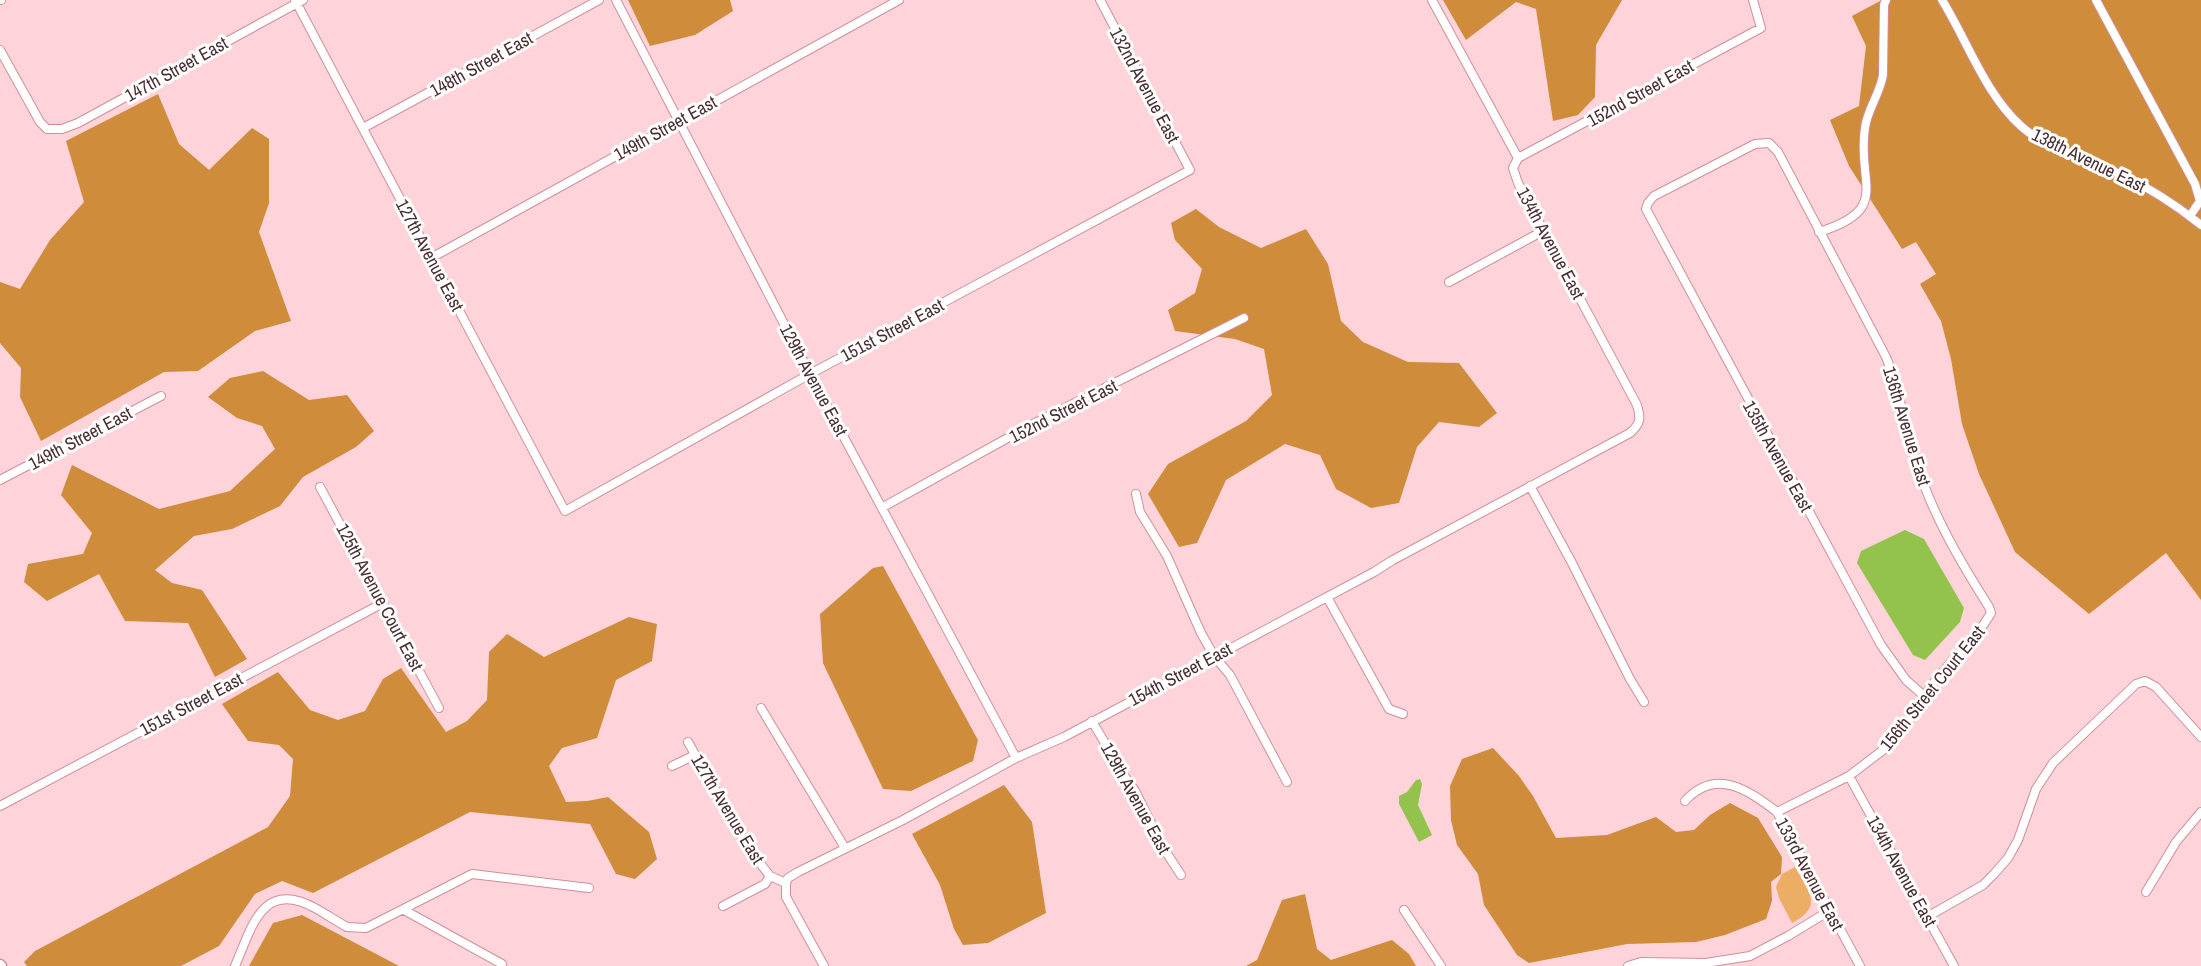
<svg xmlns="http://www.w3.org/2000/svg" width="2201" height="966" viewBox="0 0 2201 966" font-family="'Archivo Narrow',sans-serif">
<style>
.green{fill:#ecad65}
.forest{fill:#cf8c3a}
.water{fill:#93c34c}
.lines{fill:none;stroke-linecap:round;stroke-linejoin:round}
.street-casing{stroke:#d18e9a;stroke-width:10}
.secondary-casing{stroke:#d18e9a;stroke-width:13}
.street{stroke:#fff;stroke-width:8}
.secondary{stroke:#fff;stroke-width:10}
.labels{text-anchor:middle;dominant-baseline:central;stroke-width:6;stroke-linejoin:round;paint-order:stroke}
.street-label{font-size:18px;fill:#492e32;stroke:#fff}
</style>
<rect width="100%" height="100%" fill="#fed3d9"/>
<path class="green" d="M1795,867C1809,892 1824,906 1792,923L1779,898L1776,887L1782,874Z"/>
<path class="forest" d="M628,0H730L733,11L695,35L650,46Z
M1443,0H1622L1596,45L1595,97L1578,115L1553,121L1536,9L1516,2L1466,40Z
M1882,0H2201V600L2166,553L2089,614L2015,552L1979,474L1962,424L1951,359L1941,321L1920,284L1936,274L1916,242L1902,249L1849,166L1830,120L1859,106L1866,46L1852,16Z
M158,94L179,144L209,170L252,128L269,139V203L259,232L291,321L255,331L198,371L164,372L41,441L20,397L21,368L0,343V282L20,289L50,240L84,202L66,141Z
M1196,209L1219,227L1261,248L1306,229L1328,264L1341,321L1363,342L1408,362L1459,363L1497,413L1479,427L1439,422L1417,447L1399,503L1371,508L1336,489L1320,455L1285,444L1226,480L1197,543L1179,547L1148,494L1168,464L1246,421L1272,395L1264,349L1235,339L1175,331L1168,310L1195,293L1202,269L1175,240L1171,223Z
M263,371L309,400L347,395L374,431L356,447L303,477L280,506L232,529L194,536L155,570L172,583L202,590L247,659L215,677L188,623L125,621L99,574L47,601L24,582L28,564L83,554L92,533L61,495L72,465L159,509L230,491L275,449L262,426L237,418L208,397L230,378Z
M883,566L978,740L973,761L911,791L883,789L823,663L820,614L873,568Z
M629,617L657,624L652,661L616,680L597,738L562,748L549,766L566,802L587,801L608,797L649,832L657,859L635,879L616,874L590,824L470,812L313,893L282,881L255,894L219,946L181,966H27L24,962L35,951L268,827L290,796L293,759L279,745L248,741L222,704L278,672L310,710L338,720L365,711L383,679L401,668L446,732L467,721L487,700L489,652L507,634L544,657Z
M1493,748L1519,776L1533,796L1556,838L1607,835L1656,817L1676,832L1694,830L1710,815L1730,803L1758,818L1782,857L1781,874L1771,882L1772,901L1766,919L1725,935L1696,942L1627,944L1529,963L1517,955L1484,905L1478,874L1457,845L1451,820L1450,786L1462,759Z
M1004,785L1032,822L1046,913L988,943L963,945L954,929L940,885L912,834Z
M1305,894L1317,949L1331,960L1392,940L1409,954L1416,966H1246L1257,960L1282,900Z
M302,915L399,966H249L273,923Z"/>
<path class="water" d="M1905,530L1924,539L1964,608L1960,622L1925,660L1913,655L1857,563L1861,551Z
M1420,779L1422,784L1418,805L1432,835L1419,842L1399,804V796L1407,792L1416,780Z"/>
<g class="lines">
<defs>
<path id="street" d="M0,0H1
M295,0L565,511L810,374L1190,170L1100,0
M616,0L810,374L1016,758
M1432,0L1518,158
M1942,0C1968,42 1985,94 2022,127C2047,149 2089,161 2120,174C2150,188 2176,205 2201,225
M2096,0L2195,184L2200,201L2190,216
M0,50L40,122L47,129H62L78,123L303,0
M363,128L599,0
M1518,158L1761,28L1753,0
M1819,232C1893,209 1856,183 1865,128C1867,110 1880,94 1883,75L1884,5L1886,0
M431,258L899,0
M1449,282L1543,231
M0,480L161,396
M1530,486L1572,563L1630,679L1644,702
M320,487L439,708
M1136,494L1140,512L1167,556L1201,633L1214,656L1230,675L1287,782
M883,507L1033,424L1244,318
M1327,597L1389,709L1403,714
M761,708L845,848
M1092,721L1123,774L1135,791L1164,849L1181,875
M688,742L748,848L770,876L786,883L788,878L798,872L903,820L1016,758L1064,737L1374,572L1393,560L1630,433C1641,423 1641,419 1637,405L1518,183L1513,168L1518,158
M672,766L695,755
M1849,776L1954,966
M1685,801C1716,767 1748,790 1777,812L1860,966
M0,806L383,603
M1777,812L1849,776L1887,747L1914,714L1924,696L1935,681L1984,624L1991,613L1989,607C1961,563 1934,517 1918,468C1905,431 1901,393 1886,357L1778,152L1769,143L1755,144L1654,196L1648,203L1646,209L1881,645L1906,680L1924,696
M786,883V897L824,966
M2146,892L2176,842L2201,812
M723,906L765,884L770,876
M404,910L502,964
M1404,910L1441,966
M1927,917L1983,885L1994,874L2008,858L2018,840L2036,789L2053,763L2136,684L2145,681L2156,687L2201,737
M235,966C252,927 262,879 315,908C326,914 336,921 347,927L366,928L472,874L589,888
M1628,966L1641,962L1706,963L1750,956L1788,936L1829,911"/>
<path id="secondary" d="M0,965L1,966"/>
</defs>
<use href="#street" class="street-casing"/>
<use href="#secondary" class="secondary-casing"/>
<use href="#street" class="street"/>
<use href="#secondary" class="secondary"/>
</g>
<g class="labels">
<g class="street-label">
<text transform="translate(481 64) rotate(-29)">148th Street East</text>
<text transform="translate(176 69) rotate(-29)">147th Street East</text>
<text transform="translate(1145 85) rotate(62)">132nd Avenue East</text>
<text transform="translate(1640 93) rotate(-29)">152nd Street East</text>
<text transform="translate(665 128) rotate(-29)">149th Street East</text>
<text transform="translate(2089 160) rotate(26)">138th Avenue East</text>
<text transform="translate(1551 243) rotate(62)">134th Avenue East</text>
<text transform="translate(430 255) rotate(62)">127th Avenue East</text>
<text transform="translate(892 330) rotate(-28)">151st Street East</text>
<text transform="translate(814 380) rotate(62)">129th Avenue East</text>
<text transform="translate(1063 411) rotate(-27)">152nd Street East</text>
<text transform="translate(1907 426) rotate(73)">136th Avenue East</text>
<text transform="translate(80 438) rotate(-28)">149th Street East</text>
<text transform="translate(1778 456) rotate(61)">135th Avenue East</text>
<text transform="translate(380 597) rotate(62)">125th Avenue Court East</text>
<text transform="translate(1180 674) rotate(-28)">154th Street East</text>
<text transform="translate(1932 688) rotate(-51)">156th Street Court East</text>
<text transform="translate(191 704) rotate(-28)">151st Street East</text>
<text transform="translate(1136 798) rotate(61)">129th Avenue East</text>
<text transform="translate(728 809) rotate(59)">127th Avenue East</text>
<text transform="translate(1902 871) rotate(61)">134th Avenue East</text>
<text transform="translate(1810 874) rotate(62)">133rd Avenue East</text>
</g>
</g>
</svg>
